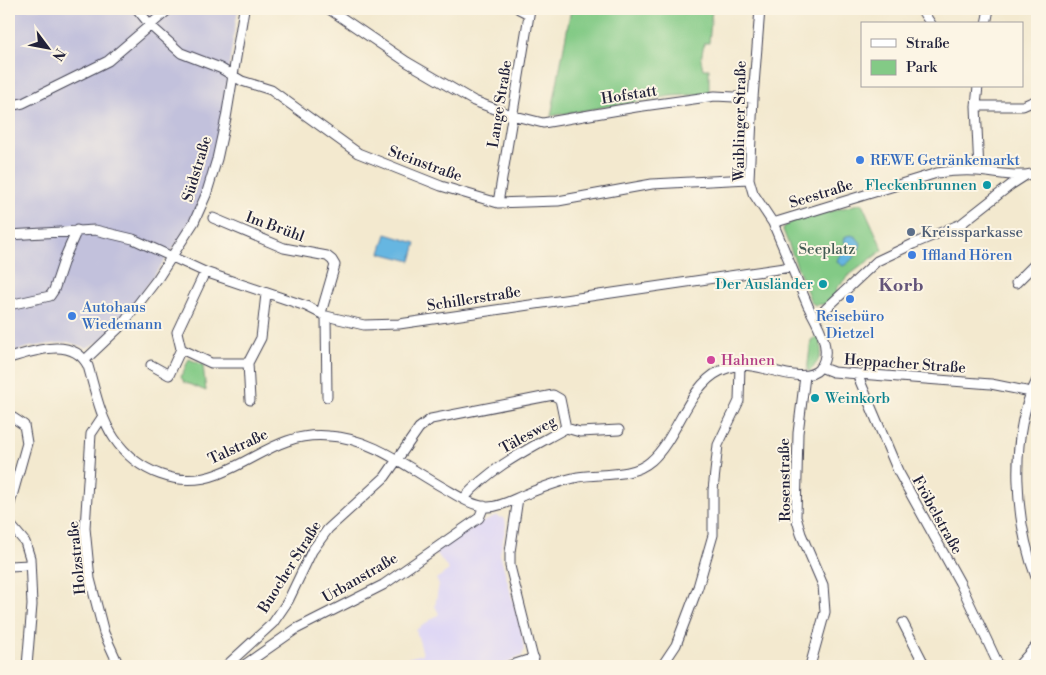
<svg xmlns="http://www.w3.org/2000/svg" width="1046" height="675" viewBox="0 0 1046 675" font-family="'Libre Bodoni',serif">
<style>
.built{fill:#ddd5f6}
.industrial{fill:#c2c1dc}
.green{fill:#83ca86;stroke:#527660}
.water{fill:#66b6e1;stroke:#446c8e}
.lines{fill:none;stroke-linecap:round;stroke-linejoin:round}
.minor-casing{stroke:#414051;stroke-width:11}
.minor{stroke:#fff;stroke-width:9}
.shop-dot{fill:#3f7fe0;stroke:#fcf5e5;stroke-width:2}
.culture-dot{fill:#0f9aa8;stroke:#fcf5e5;stroke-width:2}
.service-dot{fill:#5c6f8a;stroke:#fcf5e5;stroke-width:2}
.hotel-dot{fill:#d1479c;stroke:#fcf5e5;stroke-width:2}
.labels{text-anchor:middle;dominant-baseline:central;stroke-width:4;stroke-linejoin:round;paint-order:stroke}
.street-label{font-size:15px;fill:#22223b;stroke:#fcf5e5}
.shop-label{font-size:15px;fill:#366cbe;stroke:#fcf5e5;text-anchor:start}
.culture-label{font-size:15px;fill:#0d838f;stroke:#fcf5e5;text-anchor:end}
.service-label{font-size:15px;fill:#4e5e75;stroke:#fcf5e5;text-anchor:start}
.park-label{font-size:15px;fill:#445d55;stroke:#fcf5e5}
.hotel-label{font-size:15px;fill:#b23c85;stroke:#fcf5e5;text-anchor:start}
.quarter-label{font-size:18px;font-weight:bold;fill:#635479;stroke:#fcf5e5}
</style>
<rect width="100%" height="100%" fill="#fcf5e5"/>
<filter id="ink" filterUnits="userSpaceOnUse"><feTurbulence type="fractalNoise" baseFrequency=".02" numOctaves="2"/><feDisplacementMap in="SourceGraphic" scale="10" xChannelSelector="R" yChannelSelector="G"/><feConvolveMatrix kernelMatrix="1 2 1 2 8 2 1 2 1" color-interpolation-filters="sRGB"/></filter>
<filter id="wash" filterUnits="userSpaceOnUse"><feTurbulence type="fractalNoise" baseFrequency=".0096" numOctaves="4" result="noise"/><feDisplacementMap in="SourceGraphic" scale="20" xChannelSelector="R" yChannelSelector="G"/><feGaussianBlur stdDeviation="1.12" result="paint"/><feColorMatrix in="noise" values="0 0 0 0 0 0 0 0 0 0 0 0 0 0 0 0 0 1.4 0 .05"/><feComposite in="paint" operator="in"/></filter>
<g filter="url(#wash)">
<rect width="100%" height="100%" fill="#f3e9cf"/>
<path class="built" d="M497,515L499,518L502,517L505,519L506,526L500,554L522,634L524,650L522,656L499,666H401L399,660L423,654L416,630L439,614L435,606L439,584L436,579L449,570L435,551L465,531Z"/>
<path class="industrial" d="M9,9H238L227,78L224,117L211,173L197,208L181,237L125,317L103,340L86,348L68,342L30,347L9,353Z"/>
<path class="green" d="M571,9H712L709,43H704L701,60L703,69H709V94L671,96L551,116Z
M862,203L883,250L848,276L836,289L838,292L825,304L815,305L811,302L783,230L784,227L793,221Z
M818,336C825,351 820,360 810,371H807L811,340Z
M189,359L203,365L206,391L184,382L181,377Z"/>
<path class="water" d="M386,234L416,243L411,261L380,253Z
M851,235L856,237L861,243C860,251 850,263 843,266L837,262L838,258L847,247L844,240L846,236Z"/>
</g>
<g filter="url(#ink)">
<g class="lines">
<defs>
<path id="minor" d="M137,9L151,26L181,53L220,68L242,81L271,90L358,153L441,186L498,203L558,201L652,184L749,179
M329,9L407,62L474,101L511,115L543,123L636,107L715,96L753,98
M519,9L529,14
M921,9L931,24
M986,24L989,9
M978,86L976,106L979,171
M9,106L23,103L108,61L169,9
M976,106H1023L1032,102H1037
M498,203L530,9
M213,218L284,248L327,256L332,260L335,265L321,313
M773,223L937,173C951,171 964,170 977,171C993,172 1007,176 1024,175
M9,235L95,230L133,239L205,272L306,306L326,316L364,325L399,324L791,267
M205,272L177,332L181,349L211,363H248
M1016,283L1037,262
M9,305L50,296L54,290L65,257L77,230
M326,316L327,397
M815,319L877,261L913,244L961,224L1012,184L1026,175L1037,173
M9,358C34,351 73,336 88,366C95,390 100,417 114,438C137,472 179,489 218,474C258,459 281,432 329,436C372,438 408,468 444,488C458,496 472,506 488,507C500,507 512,500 524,495C541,488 559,481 578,477C601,473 632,478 651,461C677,439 688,386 720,371C729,367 741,364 752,366C771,368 806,385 820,368C834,350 817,323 808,306L773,223L753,193L749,179L753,98L760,9
M85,360L122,325L158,278L194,222L206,195L217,159L226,118L244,9
M151,365L169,375L181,349
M820,367L833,372L991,384L1031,392
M857,374L898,471L960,583L999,666
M805,376L798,433L796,517L801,534L823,585L825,612L810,666
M1037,380C1008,436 1015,523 1037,580
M250,400L248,363L261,338L266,294
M9,415L24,425L27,443L9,507
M103,416L91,434L85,528L90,579L104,633L119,666
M518,498L510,552V566L535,666
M463,499C492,466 529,449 566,428L580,432L619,430
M9,523L25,542L30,558L32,605L27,666
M9,566L30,565
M903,623L925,666
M226,666L273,623L288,601L312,551L328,529L385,477L419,428L431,419L553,395L560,399L566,428
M243,666L296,629L383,585L479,518L484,506
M509,666L534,658
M662,666L676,645L698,587L713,535V490L718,445L739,401L740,365
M1018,666L1037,645"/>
</defs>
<use href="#minor" class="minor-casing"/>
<use href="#minor" class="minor"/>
</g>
</g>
<g class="shop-dot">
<circle cx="860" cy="160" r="5"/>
<circle cx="912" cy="255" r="5"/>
<circle cx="850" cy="299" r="5"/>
<circle cx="72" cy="316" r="5"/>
</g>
<g class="culture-dot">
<circle cx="987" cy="185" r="5"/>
<circle cx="823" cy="284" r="5"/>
<circle cx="815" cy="398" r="5"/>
</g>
<circle class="service-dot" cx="911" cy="232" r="5"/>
<circle class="hotel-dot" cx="711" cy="360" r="5"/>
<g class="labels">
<g class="street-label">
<text transform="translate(629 95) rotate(-9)">Hofstatt</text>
<text transform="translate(500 104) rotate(-81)">Lange Straße</text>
<text transform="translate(740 121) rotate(-89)">Waiblinger Straße</text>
<text transform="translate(425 164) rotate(20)">Steinstraße</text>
<text transform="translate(197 169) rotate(-73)">Südstraße</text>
<text transform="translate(821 194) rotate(-17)">Seestraße</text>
<text transform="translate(275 227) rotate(20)">Im Brühl</text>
<text transform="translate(474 299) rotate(-9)">Schillerstraße</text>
<text transform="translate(905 364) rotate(4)">Heppacher Straße</text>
<text transform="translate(528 435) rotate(-29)">Tälesweg</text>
<text transform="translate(238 447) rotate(-25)">Talstraße</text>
<text transform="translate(785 480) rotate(-91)">Rosenstraße</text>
<text transform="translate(937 515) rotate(61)">Fröbelstraße</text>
<text transform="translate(77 558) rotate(-96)">Holzstraße</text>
<text transform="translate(290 567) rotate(-58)">Buocher Straße</text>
<text transform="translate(360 578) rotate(-30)">Urbanstraße</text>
</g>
<g class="shop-label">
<text x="870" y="160">REWE Getränkemarkt</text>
<text x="922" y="255">Iffland Hören</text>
<text x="82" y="307">Autohaus<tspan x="82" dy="17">Wiedemann</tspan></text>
<text x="850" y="316" text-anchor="middle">Reisebüro<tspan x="850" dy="17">Dietzel</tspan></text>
</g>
<g class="culture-label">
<text x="977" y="185">Fleckenbrunnen</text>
<text x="813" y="284">Der Ausländer</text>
<text x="825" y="398" text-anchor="start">Weinkorb</text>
</g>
<g class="service-label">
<text x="921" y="232">Kreissparkasse</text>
</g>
<g class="park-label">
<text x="827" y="249">Seeplatz</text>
</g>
<g class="hotel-label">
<text x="721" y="360">Hahnen</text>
</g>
<g class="quarter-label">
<text x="901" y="285">Korb</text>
</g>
</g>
<rect width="1046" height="675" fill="none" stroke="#fcf5e5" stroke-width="30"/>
<rect x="861" y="22" width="162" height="65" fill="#fcf5e5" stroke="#a5a1a1"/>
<rect x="871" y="39" width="25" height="8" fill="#ffffff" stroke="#a5a1a1"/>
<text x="906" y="48" font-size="15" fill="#22223b">Straße</text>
<rect x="871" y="60" width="25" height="15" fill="#83ca86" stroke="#a5a1a1"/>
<text x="906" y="72" font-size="15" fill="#22223b">Park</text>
<g transform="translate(48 48) rotate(122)" stroke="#fcf5e5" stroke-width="4" paint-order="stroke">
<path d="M0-4L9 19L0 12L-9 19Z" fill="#22223b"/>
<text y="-8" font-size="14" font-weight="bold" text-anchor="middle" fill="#22223b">N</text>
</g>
</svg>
